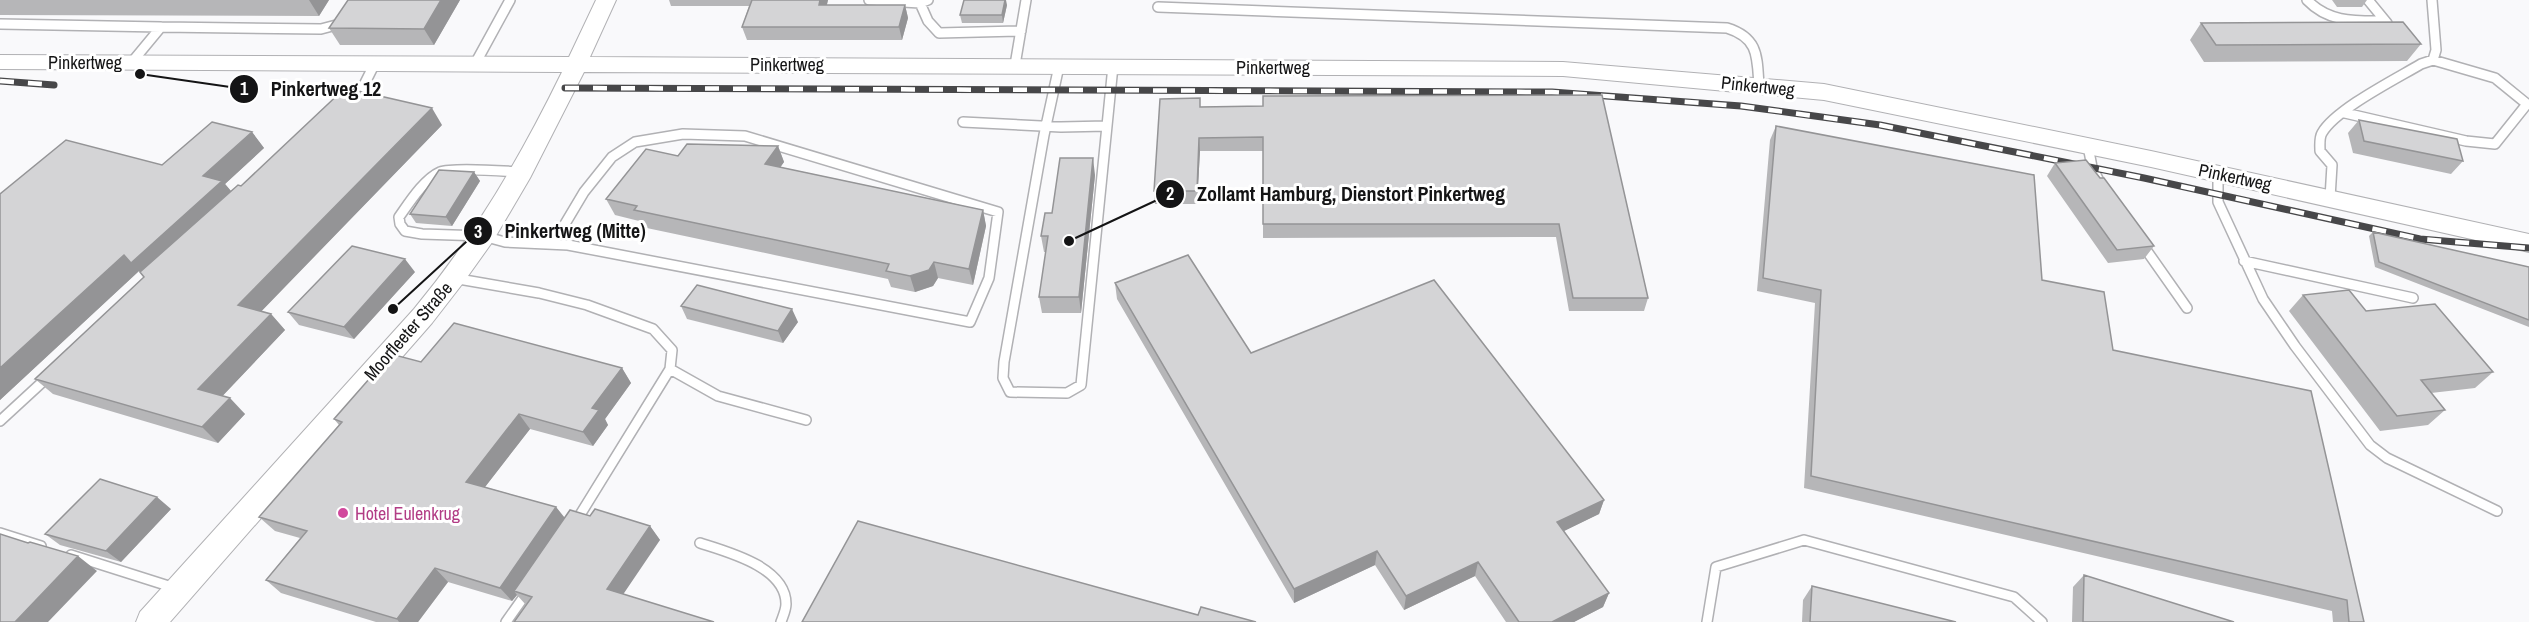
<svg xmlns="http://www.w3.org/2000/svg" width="2529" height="622" viewBox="0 0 2529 622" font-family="'Archivo Narrow',sans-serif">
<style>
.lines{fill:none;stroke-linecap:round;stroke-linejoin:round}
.lane-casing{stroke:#b1b1b4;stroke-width:12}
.secondary-casing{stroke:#b1b1b4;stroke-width:2}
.lane{stroke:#fff;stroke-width:9}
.secondary{fill:#fff;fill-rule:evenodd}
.rail-casing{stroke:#474749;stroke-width:7}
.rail{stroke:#fff;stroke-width:4.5;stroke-dasharray:14;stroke-linecap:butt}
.wall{fill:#b6b6b8}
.shaded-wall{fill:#949496}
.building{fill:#d4d4d6;stroke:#949496;stroke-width:1.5}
.hotel-dot{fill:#d1479c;stroke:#fff;stroke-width:2}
.labels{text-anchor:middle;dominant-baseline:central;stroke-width:6;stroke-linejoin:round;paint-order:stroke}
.street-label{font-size:18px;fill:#141415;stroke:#fff}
.hotel-label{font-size:18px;fill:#b23c85;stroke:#fff;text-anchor:start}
.leader{fill:none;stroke:#141415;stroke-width:2}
.callout-dot{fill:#141415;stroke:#fff;stroke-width:2}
.mark-label{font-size:18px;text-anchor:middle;font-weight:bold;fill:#fff}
.callout-label{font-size:20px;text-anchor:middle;font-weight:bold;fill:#141415;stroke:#fff;stroke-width:6;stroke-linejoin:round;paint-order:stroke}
</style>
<rect width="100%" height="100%" fill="#f9f9fb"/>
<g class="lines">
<defs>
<path id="lane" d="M869,0L920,3L928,0
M2307,0C2329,23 2356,21 2385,21
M2368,0L2387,23
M920,3L928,21L939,33L1021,31
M1158,7L1727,28C1759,38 1757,57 1759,86
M0,24L161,27L132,62
M161,27L321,29L340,24
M475,64L510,0
M1015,65L1026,0
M1059,66L1044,135L1004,362L1003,378L1010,392L1067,393L1081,385L1113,66
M352,99L363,87L375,63
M2345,113L2466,141L2495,144L2527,104L2495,78L2433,60
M963,122L1061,127L1107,126
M2088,146L2092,167L2099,181
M520,172C503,171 453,167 440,172C424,179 409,203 399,217L400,224L405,231L422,234L483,236L505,242L568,245L970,322L989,278L998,212L745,136L683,134L635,142L612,157L584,192L553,244
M2218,173V202L2263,299L2295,346L2370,445L2387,458L2497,511
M2330,198L2332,165L2320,151C2320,145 2319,138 2322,133C2336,109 2396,79 2421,64L2433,60L2436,50L2432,0
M2142,244L2187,308
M2244,261L2413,298
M453,278L539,293L587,305L653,329L672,350L670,369L575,523
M670,369L718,396L806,420
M0,421L50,375
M0,533L41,546
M700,543C728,552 786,567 786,604C786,610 783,616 781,622
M71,555L175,588
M506,622L528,591
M1707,622L1716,567L1804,540L2014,597L2042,622"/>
<path id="secondary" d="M596,0H616L590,57L1563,62L1824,84L2151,151L2529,234V252L2151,167L1824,100L1563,76L584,72L530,178L493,241L463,283L432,323L170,622H136L140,612L414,309C475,235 520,158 562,72L0,69V55L569,57Z"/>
</defs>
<use href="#lane" class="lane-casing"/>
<use href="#secondary" class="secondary-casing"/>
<use href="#lane" class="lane"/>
<use href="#secondary" class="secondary"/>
<defs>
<path id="rail" d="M0,81L54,85
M565,88L1552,92L1741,106L1880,125L2144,178L2420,239L2529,248"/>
</defs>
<use href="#rail" class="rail-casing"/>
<use href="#rail" class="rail"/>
</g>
<path class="wall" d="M0,0H329L319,16L0,15Z
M460,0L434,45H340L329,28Z
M669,0H828L827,5H905L908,18L902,40H747L742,27L749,6H671Z
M2332,0H2367L2362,7H2337Z
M1007,5L1003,23H962L960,15Z
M2201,23L2421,44L2407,61L2204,62L2190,40Z
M1602,95L1648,298L1644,311H1569L1556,237L1263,238V151H1200L1197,204H1155L1154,191L1201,107L1263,106Z
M2359,120L2463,161L2451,174L2353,153L2348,133Z
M442,125L261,311L271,314L285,330L222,396L245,414L218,443L53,394L35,379L144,277L139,271L0,400V194L162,165L252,132L264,148L225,184L231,191L241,186Z
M1776,126L2042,280L2113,350L2311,391L2364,622H2333L2332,611L1804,488L1815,303L1757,291L1770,140Z
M778,146L784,162L780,167L983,210L986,226L973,285L938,278L933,286L915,292L891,287L888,279L642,227L639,221L615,215L606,199L678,156Z
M2055,163L2100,178L2154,246L2144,259L2108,263L2047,176Z
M474,172L480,181L452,226L416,223L410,214Z
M1095,175L1081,313H1042L1039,297L1046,252H1044L1041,236L1052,213Z
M2373,232L2529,267V327L2375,267L2369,236Z
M415,272L354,339L299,325L288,312Z
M1115,283L1251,353L1604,500L1599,514L1563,531L1609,593L1603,607L1574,622H1506L1475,576L1404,610L1375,565L1294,603L1117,299Z
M2303,295L2366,311L2493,372L2475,388L2431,393L2445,410L2428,425L2380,431L2289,311Z
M681,306L798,322L783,343L687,319Z
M421,362L622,368L631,383L605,419L608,425L593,446L530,429L485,487L556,507L565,518L590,516L650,526L660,540L526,605L517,595L512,601L448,582L418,622H376L281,593L266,580L300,538L275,531L259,517L339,425L334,419Z
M171,509L121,562L60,545L45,534Z
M2084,575L2234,622H2072L2073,587Z
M1812,586L1956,622H1802L1803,600Z"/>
<path class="shaded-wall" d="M309,0H329L319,16Z
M441,0H460L434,45L424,29Z
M820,0H828L823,18L819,5Z
M1005,0H1006L1007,5L1003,23L1002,15Z
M905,5L908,18L902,40L899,27Z
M432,108L442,125L252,321L238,305Z
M252,132L264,148L225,184L236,197L146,279L139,271L0,400V368L203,176Z
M1199,138L1200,151L1197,204V191Z
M778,146L784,162L771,181L765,164Z
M1093,158L1095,175L1081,313L1079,297Z
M474,172L480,181L452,226L446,217Z
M983,210L986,226L973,285L969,269Z
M405,259L415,272L354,339L344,327Z
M934,262L938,278L933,286L915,292L910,276Z
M792,309L798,322L783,343L778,331Z
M271,314L285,330L214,405L198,389Z
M622,368L631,383L605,419L608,425L593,446L583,432L592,408Z
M230,398L245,414L218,443L202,427Z
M519,414L530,429L478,496L466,482Z
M157,497L171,509L121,562L106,551Z
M1604,500L1599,514L1552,537L1557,522Z
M556,507L567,521L514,591L517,595L512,601L500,588Z
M650,526L660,540L618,602L607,589Z
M1377,551L1375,565L1294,603V589Z
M78,556L97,571L48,622H15Z
M1478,562L1475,576L1404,610L1406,596Z
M435,568L448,582L418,622H399L397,619Z
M1609,593L1603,607L1574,622H1552Z"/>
<path class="building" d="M348,0H441L424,29L329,28Z
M752,0H820L819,5H905L899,27H742Z
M964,0H1005L1002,15H960Z
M2403,22L2421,44L2216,45L2201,23Z
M345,88L432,108L238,305L271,314L198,389L230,398L202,427L35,379L144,277L140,272L238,185L241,186Z
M1602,95L1648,298H1573L1559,224H1263V137L1199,138L1197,191H1154L1160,99L1200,98V107L1263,106V96Z
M2359,120L2457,139L2463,161L2364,141Z
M212,122L252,132L203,176L222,181L131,263L124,255L0,368V194L66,140L162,165Z
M1776,126L2034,175L2042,280L2104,292L2113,350L2311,391L2364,622H2349L2347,600L1811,476L1821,290L1763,278Z
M687,144L778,146L765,164L983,210L969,269L934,262L929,270L910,276L886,271L889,264L634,210L637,206L606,199L646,149L678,156Z
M1060,158H1093L1079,297H1039L1048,236H1041L1045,213H1052Z
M2086,160L2100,178H2104L2154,246L2117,250L2055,163Z
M439,170L474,172L446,217L410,214Z
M2373,232L2529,267V320L2379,262Z
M352,246L405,259L344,327L288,312Z
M1188,255L1251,353L1434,280L1604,500L1557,522L1609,593L1552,622H1519L1478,562L1406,596L1377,551L1294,589L1115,283Z
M697,285L792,309L778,331L681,306Z
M2349,290L2366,311L2435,304L2493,372L2421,380L2445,410L2397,416L2303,295Z
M454,323L622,368L592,408L599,410L583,432L519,414L466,482L556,507L500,588L435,568L397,619L266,580L307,531L259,517L342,422L334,419L391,354L421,362Z
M100,479L157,497L106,551L45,534Z
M595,509L650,526L607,589L714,622H514L532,597L514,591L570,510L590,516Z
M858,521L1198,615L1201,607L1256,622H802Z
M0,534L28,543L30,542L78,556L15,622H0Z
M2084,575L2234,622H2083Z
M1812,586L1956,622H1810Z"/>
<circle class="hotel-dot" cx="343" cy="513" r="6"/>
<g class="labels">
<g class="street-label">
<text x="85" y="62">Pinkertweg</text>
<text x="787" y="64">Pinkertweg</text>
<text x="1273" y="67">Pinkertweg</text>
<text transform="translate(1758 86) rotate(6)">Pinkertweg</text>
<text transform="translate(2235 177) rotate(12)">Pinkertweg</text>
<text transform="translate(408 331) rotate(-49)">Moorfleeter Straße</text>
</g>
<g class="hotel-label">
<text x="355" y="513">Hotel Eulenkrug</text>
</g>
</g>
<path class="leader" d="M140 74L244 89M1069 241L1170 194M393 309L478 231"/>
<g class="callout-dot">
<circle cx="140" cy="74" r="6"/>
<circle cx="1069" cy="241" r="6"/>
<circle cx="393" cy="309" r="6"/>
<circle cx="244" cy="89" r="15"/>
<circle cx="1170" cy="194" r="15"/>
<circle cx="478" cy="231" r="15"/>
</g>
<g class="mark-label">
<text x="244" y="95">1</text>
<text x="1170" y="200">2</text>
<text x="478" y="238">3</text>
</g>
<g class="callout-label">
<text x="326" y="96">Pinkertweg 12</text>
<text x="1351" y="201">Zollamt Hamburg, Dienstort Pinkertweg</text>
<text x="575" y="238">Pinkertweg (Mitte)</text>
</g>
</svg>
